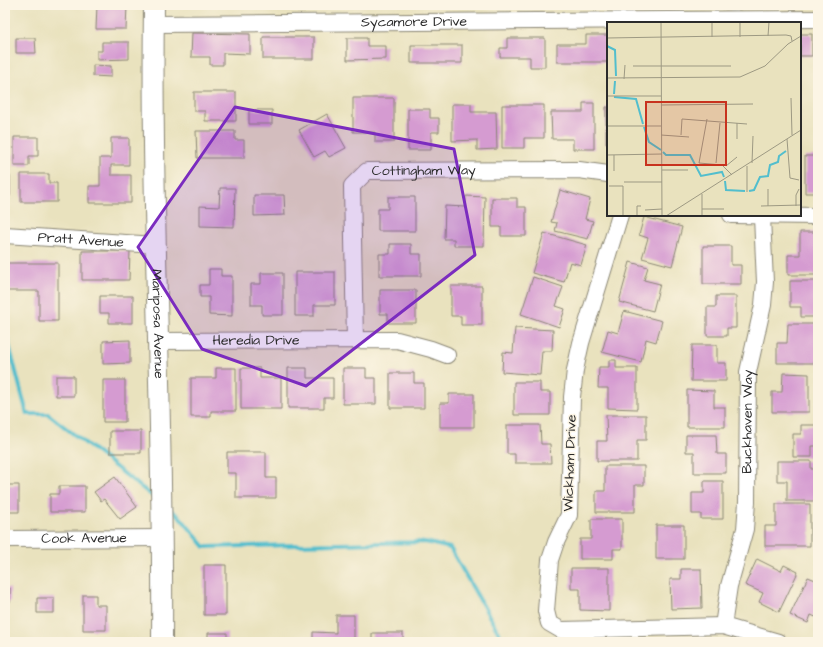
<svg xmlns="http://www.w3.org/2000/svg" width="823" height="647" viewBox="0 0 823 647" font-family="'Architects Daughter',sans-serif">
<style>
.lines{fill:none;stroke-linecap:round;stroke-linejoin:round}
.stream{stroke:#52becd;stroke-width:4}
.building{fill:#d59bd1}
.minor-casing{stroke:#8a8674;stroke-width:18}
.tertiary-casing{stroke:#8a8674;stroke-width:22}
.minor{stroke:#fff;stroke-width:16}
.tertiary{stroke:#fff;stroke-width:20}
.marked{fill:#7b2cbf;fill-opacity:0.2;stroke:#7b2cbf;stroke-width:3;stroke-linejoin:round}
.labels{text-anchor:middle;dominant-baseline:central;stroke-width:3;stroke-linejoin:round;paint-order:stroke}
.street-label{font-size:14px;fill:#2b2b2b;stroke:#fcf5e5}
.inset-river{fill:none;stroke:#52becd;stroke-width:2}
.inset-road{fill:none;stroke:#9d9983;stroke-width:1}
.view{fill:#c8321e;fill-opacity:0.15;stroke:#c8321e;stroke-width:2}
.inset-edge{fill:none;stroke:#2b2b2b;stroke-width:2}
</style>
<rect width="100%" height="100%" fill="#fcf5e5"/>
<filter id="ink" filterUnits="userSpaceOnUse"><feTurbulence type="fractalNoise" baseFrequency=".025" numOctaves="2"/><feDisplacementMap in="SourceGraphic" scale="8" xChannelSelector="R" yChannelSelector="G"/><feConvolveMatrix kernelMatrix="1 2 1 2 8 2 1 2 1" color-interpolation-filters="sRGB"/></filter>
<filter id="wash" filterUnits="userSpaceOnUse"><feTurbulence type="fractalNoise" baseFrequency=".012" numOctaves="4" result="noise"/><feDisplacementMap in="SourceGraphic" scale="16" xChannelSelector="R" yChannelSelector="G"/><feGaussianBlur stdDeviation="0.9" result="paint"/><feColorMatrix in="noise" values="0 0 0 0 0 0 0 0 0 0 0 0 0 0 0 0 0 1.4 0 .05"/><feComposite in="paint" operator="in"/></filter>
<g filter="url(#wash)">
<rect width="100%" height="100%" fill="#e9e2be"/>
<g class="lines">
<path class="stream" d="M5,330L27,414H48L155,498
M168,508L180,517L205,547L425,542L450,548L504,642"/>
</g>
<g id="blocks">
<path class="building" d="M97,5H127L126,29H96Z
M192,33L250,34V54L223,53V65H210V57H191Z
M800,34H812V56H800Z
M586,35H608V62H557V44H586Z
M263,37H314V59H263Z
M16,38H35L36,53H16Z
M347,38H367V46H386V59L347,60Z
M507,38H545V67H530V57H500V48H507Z
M102,42H129V59L97,60V51H102Z
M411,45H462V63H411Z
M93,65L111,66V77L93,76Z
M194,92H236V121H205V111H194Z
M353,98H394V142H375V132H353Z
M583,103H594V149H573V139H552L551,112H583Z
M452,104H471V112H496L497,149L477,150V140L452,141Z
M502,105H544V138H524V148H502Z
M606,107H608V144H606Z
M408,109H430V118H439V132H431V150H408Z
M249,110H272V124H249Z
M327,114L346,148L329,157L325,151L314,157L299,130Z
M196,131H235V140H244V158H197Z
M14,137H38V156H29V166H14Z
M111,138H129V165H111V175H131V203H89V186H100V158H111Z
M805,156H818V193H805Z
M21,174H49V183H57V202H21Z
M5,176H10V196H5Z
M220,188H235L234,227L200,226V206L219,207Z
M560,190L590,199L585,219L593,221L588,239L555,231L557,223L551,222Z
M254,195H284L285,215L254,216Z
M466,196L485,197L484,246H454V239H444L445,206L466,207Z
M388,197H415V231H378V209H388Z
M492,198H517V207H526V236H501V227H492Z
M644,217L682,227L672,266L642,258L648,238L639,235Z
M800,232H818V275H788V255H800Z
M544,233L587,245L581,265L570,262L564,282L532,273Z
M390,244H411V254H421V276H379V254H390Z
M703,246H731V265H741V284H703Z
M82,251H130L129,280H82Z
M630,262L648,267L644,280L660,284L653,311L619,302Z
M7,263H58V321H39V291H7Z
M209,269H221V276H232V316L209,315V297H200V285H209Z
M295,272H335V305H314V316H295Z
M261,273H283V315H262V305H251V284H261Z
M533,277L563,287L556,306L565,309L559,327L521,314Z
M790,281H818V317H801V307H790Z
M451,286H482V325H461V316H451Z
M380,290H416V323H388V314H380Z
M100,296H133V323H109V313H100Z
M716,296H736V328H727V336H707V307H716Z
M624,311L662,321L656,342L646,339L641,362L602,352L608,330L618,333Z
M788,324H818V363H777V343H787Z
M515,328L553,330L552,351H542L540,375L502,372L503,352L513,353Z
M130,340V363L103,364V341Z
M692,345H717V363H726V381H691Z
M609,360H616V368H637V409L608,408V388H598L599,367H609Z
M216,368H236V411H211V417H191V378H216Z
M241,368H260V378H281V409H241Z
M288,368H307V378H333V398H324V408H288Z
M343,368H366V378H376V404H343Z
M390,373H414V383H424V408H390Z
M783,373L809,374V412H772V392H782Z
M56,376H74V396H56Z
M103,380H125V422H103Z
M514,382H540V392H550V415H514Z
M687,390L714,391V407H725V427H687Z
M449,394H474V427H440V403H449Z
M606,415H646V440H637V461H597V441H607Z
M507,425H540L541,444H550L551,463H515V454H507Z
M801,425H818V446H812V457H793V434H801Z
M110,431H141V453H110Z
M686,435H716L717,454H726V473H694V452H686Z
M227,452H266V478H276V498H236V473H227Z
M777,461H811V469H818V501H787V481H777Z
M605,466H644V485H635V512H596V491H605Z
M5,475H8V485H19V512H5Z
M115,477L137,507L120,519L104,499L101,501L94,492Z
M704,481H723V519H701V514H692V493H704Z
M59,486H85V512H50V494H59Z
M776,504H810V546H765V526H776Z
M591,519H622V549H613V559H580V539H591Z
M656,525H684V559H656Z
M757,559L781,571L784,565L798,572L779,612L759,602L763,593L745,585Z
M204,565H226V615H204Z
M571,568H609V611L580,610V589H571Z
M681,569H701L702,608L671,609L670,579H681Z
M808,577L818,581V618L811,615L808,623L790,615Z
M5,588H10V602H5Z
M83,595H96V605H106V630H83Z
M37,598H54V613H37Z
M336,615H354V642H313V632L336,633Z
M208,633H227V642H208Z
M372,633H403V642H372Z"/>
</g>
</g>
<g filter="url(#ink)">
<use href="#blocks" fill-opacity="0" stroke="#8a8674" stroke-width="1"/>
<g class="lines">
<defs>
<g id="minor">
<path id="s1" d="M153,24L818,19"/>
<path d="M620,215L581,343L575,370L572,397L569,515L556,542L550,560L546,611L549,623L561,630L723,626L778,642"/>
<path d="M731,215L818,216"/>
<path id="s2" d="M5,235L156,245"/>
<path id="s3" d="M355,340L352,186L367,171L579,170L608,174"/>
<path id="s4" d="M157,341L397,340L431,349L447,355"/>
<path id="s5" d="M5,539L163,538"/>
<path id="s6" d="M723,626L729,586L745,529L747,502L748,372L763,305L765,282L762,217"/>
</g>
<g id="tertiary">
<path id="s7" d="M154,5C151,217 164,430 162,642"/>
</g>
</defs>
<use href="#minor" class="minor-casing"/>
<use href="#tertiary" class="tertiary-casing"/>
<use href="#minor" class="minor"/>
<use href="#tertiary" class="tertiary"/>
</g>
</g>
<path class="marked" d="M235,107L454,149L475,255L306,386L202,349L138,247Z"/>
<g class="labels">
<g class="street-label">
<text stroke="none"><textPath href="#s1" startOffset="261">Sycamore Drive</textPath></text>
<text stroke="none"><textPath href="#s3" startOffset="232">Cottingham Way</textPath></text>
<text stroke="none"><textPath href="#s2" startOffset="76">Pratt Avenue</textPath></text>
<text stroke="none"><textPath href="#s7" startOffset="319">Mariposa Avenue</textPath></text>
<text stroke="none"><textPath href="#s4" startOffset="99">Heredia Drive</textPath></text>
<text stroke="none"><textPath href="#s6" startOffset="207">Buckhaven Way</textPath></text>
<text transform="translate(570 463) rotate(-88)">Wickham Drive</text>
<text stroke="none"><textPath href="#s5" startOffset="79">Cook Avenue</textPath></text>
</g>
</g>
<g transform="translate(607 22)">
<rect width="194" height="194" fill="#e9e2be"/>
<path class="inset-river" d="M0,24L8,28L9,54M7,72L8,59M7,75L29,77L36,102M37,105L42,120L54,128M56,130L59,133H83L94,154L115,150L117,155M118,159L119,168L138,169M142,169L147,168L153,155L161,154L163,143L171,140L172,134L179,129"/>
<path class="inset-road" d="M54,0L55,194M105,0V15M161,14L162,0M133,15V0M0,16L179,13L184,14L185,19M26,44H124M0,56L133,55L158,44L181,22L194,14M17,57L18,43M0,74H54M184,76L185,113M54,83L146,82M100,97L92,141L115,143L125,153M0,104H54M54,113L82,115M74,113L75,97L140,102M130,117V101M180,117L183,156L192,158M0,133L55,132M109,141L113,101M145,141L146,114M119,144L130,135M140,144V170M55,148H81M7,149V133M17,160H55M2,164H16V194M161,167V184M95,172V194M154,184L194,183M189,184V173L192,167M95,187H117M38,188L55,187M30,194V184H34M59,194L194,108"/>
<path class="view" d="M39,80H119V143H39Z"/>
<rect width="194" height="194" class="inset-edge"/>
</g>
<rect width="823" height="647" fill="none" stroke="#fcf5e5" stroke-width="20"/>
</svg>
